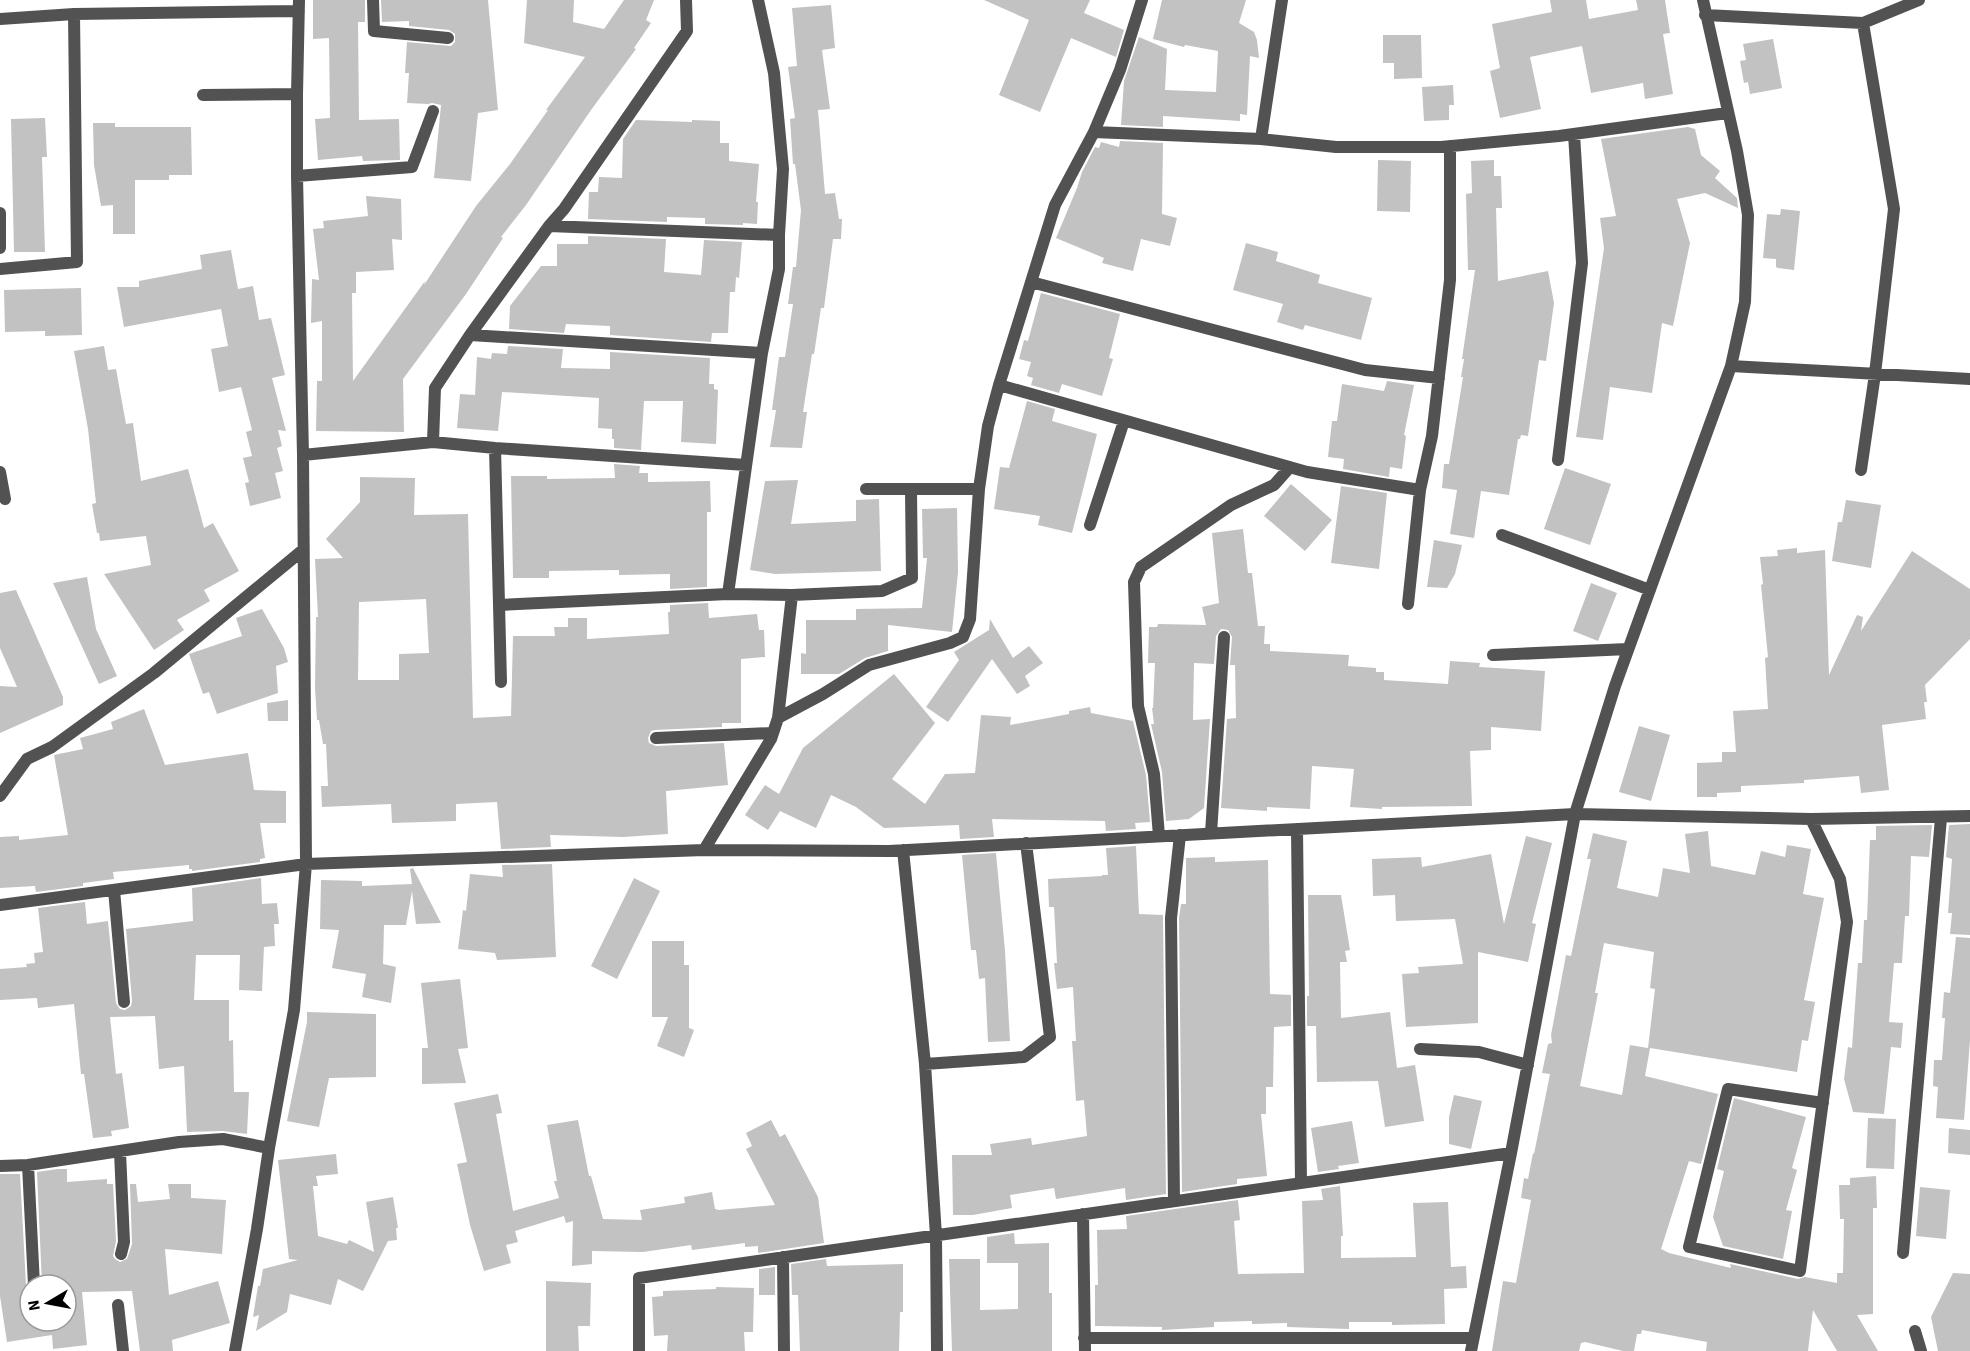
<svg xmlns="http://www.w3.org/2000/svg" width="1970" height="1351" viewBox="0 0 1970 1351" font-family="'Source Sans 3',sans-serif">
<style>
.building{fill:#c2c2c2;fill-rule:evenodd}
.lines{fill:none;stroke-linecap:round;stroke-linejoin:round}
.minor{stroke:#525252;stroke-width:12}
</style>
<rect width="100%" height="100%" fill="#fff"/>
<path class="building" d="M313,0H365V22H358L359,120L399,119L400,160L363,161L362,156L318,160L315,119L330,118L329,38L313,39Z
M381,0H488L498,110L478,113L471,181L434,178L441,105L432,103L428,104L407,103L409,73H405L407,42L451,46L455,42V34L449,30L409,26V21L382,22Z
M527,0H574L573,22L604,29L624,0H654L646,20L651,23L634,48L636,49L591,110L526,205L501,237L503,238L466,294L403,379L404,432L316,431L317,381H322V321L311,323L312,279L319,280L313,229L324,228L323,221L368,216L366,196L401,199L402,240L392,239L394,270L356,272V293H352L353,381L425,281L424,285L476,206L510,164L548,110H546L585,57L524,43Z
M984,0H1090L1084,13L1124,30L1116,57L1071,38L1040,112L999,95L1029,20Z
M1162,0H1246L1239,23L1254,32L1257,40L1259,58L1250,56L1247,115L1240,114V121L1163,116V127L1121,125L1124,81L1139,37L1167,49L1165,90L1216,92L1218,51L1185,45L1184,47L1153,39Z
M1550,0H1586L1589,19L1638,10L1636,0H1665L1670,33L1663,34L1673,94L1645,99L1643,83L1591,93L1582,46L1530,57L1541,109L1500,118L1490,71L1500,68L1492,24L1552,12Z
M831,5L835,48L822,50L830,109L818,110L825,194L835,193L839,219H842L841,239H833L824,308H821L814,354H812L803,412H807L802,448L770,447L776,410H772L779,357H785L793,304H788L793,267H796L801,210L795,164H793L790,119L795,118L788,67L797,66L792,8Z
M1383,35H1421L1422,78L1394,79V63H1383Z
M1773,39L1782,88L1750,94L1748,82L1744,83L1740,61L1746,60L1743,44Z
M1453,85L1454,105H1449V120L1424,121L1422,87Z
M45,118L47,157H42L45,252H14L11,119Z
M636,120L692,122V120L720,121V143H729V161L759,164L756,202H758L757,224L743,223V225L705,224V218L667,217V222L588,219L589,192H598L599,177L622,178L623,139Z
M93,123H115V127H191L192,175H169V180H135V234H113V205L101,206L94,165Z
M1688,127L1695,129L1701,155L1720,171L1715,178L1737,198L1738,208L1705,193L1677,199L1690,243L1673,326L1662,323L1652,393L1610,387L1603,440L1576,437L1604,248L1600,218L1616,216L1601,139Z
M1120,141L1163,143L1162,214L1177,218L1170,246L1141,239L1133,271L1102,263L1104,258L1056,238L1077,188L1082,172L1095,147L1099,148L1101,142L1119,147Z
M1378,160L1411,161L1410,212L1377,211Z
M1494,160V176H1501L1502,208H1496L1498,281L1548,271L1554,303L1546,361L1539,360L1528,436L1521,435L1520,439H1518L1509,495L1481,491L1474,538L1450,534L1457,490L1442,488L1444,464H1449L1463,377H1461L1464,359H1462L1475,270H1468L1466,194L1472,193L1471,161Z
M1781,209L1800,211L1794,270L1778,268L1776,267V259L1763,258L1767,214L1780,215Z
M588,236L666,239L664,272L701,275L704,240L742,242L739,278L736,277L735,292H730L728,333H712L711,342L610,335V326L566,324L564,333L509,329L510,306L541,266H557V244H588Z
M1246,243L1278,252L1276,261L1320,275L1318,283L1372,298L1361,340L1305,325L1303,330L1277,322L1283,304L1233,290Z
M231,250L238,289L253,286L259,320L271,318L285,375L272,378L286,431L278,430L282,446L277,448L283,471L275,473L281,498L250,506L245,483L249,482L243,458L252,456L246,432L252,430L241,387L219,392L211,349L228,346L221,309L124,327L117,287H139V281L202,269L200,255Z
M81,288L82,335L45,336V331L5,332L4,290Z
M1041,293L1120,314L1109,358L1113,359L1102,396L1062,384L1059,393L1031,385L1033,378L1027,376L1031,362L1019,359L1024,340L1028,341Z
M104,346L108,370L116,369L126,424L133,423L141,481L188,469L204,528L213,523L239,571L204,590L210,601L177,620L184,630L154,650L104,574L151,565L146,536L100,541L99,533H97L92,504L96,503L88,429L74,351Z
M508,346L563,349L561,368L610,369V352L710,358L709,384H714V389L718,390L716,444L681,442L683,401H644L641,450L614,448V439H612V429L598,428L599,398L502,392L498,431L457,428L460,394L475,395L477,357L491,359L492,353L507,354Z
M1387,381L1414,385L1404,435L1406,436L1402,469L1390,467L1389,477L1343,469L1344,459L1328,457L1332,421H1337L1342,384L1384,391Z
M1027,401L1055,409L1052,421L1097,434L1072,533L1038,525L1040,516L994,509L1000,467L1009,468Z
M614,464L640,466L639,473H648V482L710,481L711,512H707V587L670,589V574L619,575V570L549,571V578H513L511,476H547V479L615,478Z
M1565,468L1611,484L1590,545L1544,529Z
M360,477L415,478L414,515L468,514L473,718L511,716L513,636H555L554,627H568V618H587V639L669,634L668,612H670V605L708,603L709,618L757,614L759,630H764L765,657L741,659V723H722V727L655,730L651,731L648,738L649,743L656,746L724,743L728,785L666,791L668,834L623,837L550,835L551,847L501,849L497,802L456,804V821L392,823L391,804L322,807L321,786H328L326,744H323L319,720H317L315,688L316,617H318L315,559L343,558L326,539L360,502ZM426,599L429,653L399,654V680H358L359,602Z
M798,480L791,524L856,521V500L879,499L881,571L775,574L750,570L765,481Z
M1291,484L1332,520L1305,551L1264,516Z
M1341,486L1387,493L1379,569L1331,563Z
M1846,500L1881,505L1871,568L1832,561L1838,522H1842Z
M957,508L958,572L952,632L888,625V651L865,658L839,674H801V653L806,654V620H856V609L922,608L927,558H923L922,509Z
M1243,529L1248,573H1252L1258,626H1265L1264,644H1270V651L1349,655L1348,666L1376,668V672H1384V680L1448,684L1450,661L1480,663L1479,667L1545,671L1541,731L1491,727V750L1470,751L1472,806L1382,807V809L1350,807L1354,769L1312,766L1310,809L1267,807V811L1221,808L1227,719L1236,718L1235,665H1230L1232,637L1228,630L1221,629L1216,636L1214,664L1194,663L1193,720L1210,719L1204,808L1189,819L1166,821L1162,772L1151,724H1154L1152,708H1153L1155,663H1148L1149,627H1157L1158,624L1206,625L1202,607L1219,603L1212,533Z
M1434,540L1462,545L1455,574L1447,588L1427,587Z
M1797,548V553L1825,550L1829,675L1857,615L1863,617L1861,631L1912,551L1970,589V639L1925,685L1927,702H1924L1926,719L1882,725L1889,790L1861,793L1859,776L1804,780V783L1741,786V792L1717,793V797H1697V763L1722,762V752H1736L1733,711L1768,709L1765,658L1768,657L1761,585L1763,584L1760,557L1778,556L1777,550Z
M87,577L96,629L117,676L99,684L53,583Z
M1591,583L1617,593L1598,641L1573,631Z
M16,590L63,697V705L0,733V686L17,687L0,648V593Z
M262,609L284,648L288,662L276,666L278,693L217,714L209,692L203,694L189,654L242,636L236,618Z
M990,619L1013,658L1029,646L1043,663L1025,676L1030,686L1017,694L992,659L948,722L926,707L959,660L954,652L989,630Z
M894,674L935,723L892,779L925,804L945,774L975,773L981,715L1011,717L1010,725L1069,714V711L1090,707L1091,713L1133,721L1146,775L1150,822L1135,823L1136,829L1106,831L1105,821L992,819L994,837L960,839L959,825L884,828L856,807L831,795L816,828L780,811L768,830L745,815L765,785L779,794L803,748Z
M288,700V721H268L267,703Z
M144,709L165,765L248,753L254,790L286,791V823H260L265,858L260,859V862L192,871V869H189V865L113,872L114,879L83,883V886L36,892L35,886L0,888V837L19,836V840L68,835L54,755L83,749L80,738L113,729L111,722Z
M1639,726L1670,735L1651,801L1619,792Z
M1970,824V935L1950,934L1952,913H1948L1952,859L1946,857L1949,825Z
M1932,825L1929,857L1911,856L1909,916H1905L1902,963H1894L1889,1022L1903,1023L1901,1048L1891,1047L1884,1114L1853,1112L1844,1079L1848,1047L1852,1048L1858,963H1862L1864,920H1867L1870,840H1876V826Z
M1708,831L1711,866L1755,875L1761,851L1785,857L1787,845L1811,849L1803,894L1824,898L1804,1000L1815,1002L1808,1041L1802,1040L1797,1072L1650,1048L1645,1076L1718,1094L1701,1164L1689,1161L1661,1249L1669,1253L1731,1268L1730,1264L1798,1279L1805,1277L1837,1283V1273H1843L1844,1219H1840L1839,1185H1850V1178L1876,1176L1877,1208H1873V1314L1857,1315L1878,1351H1837L1813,1310L1808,1351H1706L1707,1342L1642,1330L1641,1334H1637L1634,1351H1623L1585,1342L1581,1343L1579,1351H1492L1503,1281L1516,1283L1531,1200L1521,1198L1524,1178L1528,1179L1533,1153L1534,1154L1550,1074L1542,1073L1548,1044L1552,1043L1551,1035L1566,955L1571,956L1591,859H1587L1593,833L1627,841L1617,888L1658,897L1663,868L1690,873L1685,834ZM1604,943L1654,952L1650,988L1655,989L1648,1048L1630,1045L1622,1095L1580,1086L1598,993H1595Z
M1526,836L1552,843L1532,923L1536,924L1528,962L1478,952V1023L1406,1027L1402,974L1419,973L1418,967L1463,964L1455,919L1396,921L1395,895L1373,896L1372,859L1421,857L1422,867L1491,854L1504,924Z
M1136,846L1139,914L1163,915L1166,1194L1126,1200L1125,1188L1056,1199L1054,1188L1010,1195L1012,1208L973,1215H953L952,1155H992L990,1144L1031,1138L1032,1145L1087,1136L1084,1100L1076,1101L1072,1041H1076L1073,987L1057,989L1054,963H1057L1054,907H1049L1048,879L1102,876V875H1108L1106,848Z
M996,853L1005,951L1010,1041L988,1042L985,978L979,979L976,950H971L962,855Z
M1215,857V862L1268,860L1270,994L1291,995V1026L1274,1027L1273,1087H1266V1114H1261L1267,1176L1237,1179V1184L1182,1192L1179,918L1181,904H1186V858Z
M552,864L556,957L497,960L495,953L458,949L463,910L466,911L470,874L503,877L502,865Z
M413,868L441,923L416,924L412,891L406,925H384L383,964L396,967L391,1003L362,997L366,974L332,968L339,930L320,929L321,880L362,881V886L412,884L410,869Z
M261,878L262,904L277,903L279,924H274L275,946L264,947L262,991L239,990L240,955H196L194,1000H229V1041L233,1040L234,1092H249L247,1134L223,1131L187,1132L184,1066L159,1069L155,1016L110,1017L116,1074L122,1073L129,1128L111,1131L112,1136L93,1138L84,1074H81L74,1004L38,1008L37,998L0,1000V969L27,967L26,964L35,963L34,953L43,952L38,908L85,902L87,924L108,921L116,1003L120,1009L125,1010L131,1006L132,1001L126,929L193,921L192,888Z
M634,878L660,891L617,979L591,966Z
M1308,895H1341L1350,950L1345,951L1347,962H1340L1341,1018L1390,1012L1397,1068L1415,1065L1424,1121L1385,1127L1378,1081L1317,1082L1316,1026H1307V996H1309Z
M1956,937L1970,938V1040L1964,1120L1936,1118L1938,1087L1933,1086L1934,1060H1942L1945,1018H1942L1944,992L1950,993Z
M652,941H684V965H689V1028L694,1030L684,1057L657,1046L668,1017H652Z
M460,979L468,1048L458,1049L466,1083L422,1084V1048H428L421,983Z
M307,1012L376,1014V1077L329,1078L319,1127L287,1121L307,1022Z
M498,1094L502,1113L496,1114L513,1211L559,1198L554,1181H557L547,1125L578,1120L589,1176H591L603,1219L642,1220L640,1210L685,1203L684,1197L712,1192L715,1209L719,1210L775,1205L746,1149L752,1146L746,1133L771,1120L780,1137L785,1134L818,1197L824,1243L758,1253V1246L745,1247V1243L692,1250L691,1245L643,1252L592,1251V1264L572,1266L573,1221L566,1223L564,1216L515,1231L518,1242L506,1245L511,1263L484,1271L470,1225L457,1164L467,1162L454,1103Z
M1454,1095L1482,1101L1471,1149L1449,1144V1117Z
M1734,1098L1806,1117L1792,1168L1797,1170L1786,1210L1792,1211L1783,1259L1723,1246L1713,1217L1724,1171L1717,1169Z
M1868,1118L1896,1119L1894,1169L1866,1168Z
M1352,1121L1359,1163L1338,1166L1339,1169L1318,1172L1311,1128Z
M1949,1128L1970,1130V1155L1948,1153Z
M336,1154L338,1174L316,1176L318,1186H313L318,1236L347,1244L349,1240L374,1252L366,1202L393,1197L398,1228H396L397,1240L388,1241L363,1291L338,1279L331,1305L290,1294L287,1312L256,1331L259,1315L253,1317L258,1286H260L263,1269L298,1260L289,1259L278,1160Z
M58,1169H67V1182L107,1179V1184H113L116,1241L113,1256L115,1259L120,1262L127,1259L132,1244L130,1184H136L138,1202L170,1199L168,1184H191V1198L226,1200L222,1254L165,1249L169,1295L218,1281L230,1323L172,1340L173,1351H140L132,1291L82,1292L87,1345L53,1349L52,1335L7,1342L0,1296V1174H20L26,1285L30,1292V1321H66V1285H42L37,1172Z
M1340,1186L1343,1236H1341V1258L1416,1257L1413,1203L1448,1202L1451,1267L1466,1266L1467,1288L1444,1289L1445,1324L1392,1325V1322H1349V1329L1287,1327V1323L1252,1324V1321L1214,1322V1327L1162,1330V1327L1095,1326V1285H1098L1097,1230L1127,1229L1126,1216L1238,1200L1240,1220L1234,1221L1238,1274L1304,1273L1302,1201L1323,1200L1321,1189Z
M1920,1187L1950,1190L1946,1239L1916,1236Z
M1014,1233L1015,1244L1049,1243V1293H1052V1351H952L949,1259H980V1310L1018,1309V1263H987V1237Z
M826,1259L827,1266L903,1264V1312H900L899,1351H800L798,1295H792L791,1264Z
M775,1267V1295H759V1269Z
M1953,1273L1970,1274V1351H1938L1931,1317Z
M546,1281L591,1283L590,1326H578L579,1351H546Z
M716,1287L754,1288L753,1332H744L745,1351H667L668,1335L654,1336L652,1297L663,1296V1291L716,1289Z"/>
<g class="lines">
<path class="minor" d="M373,0L374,31L448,38
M1705,15L1863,23L1919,0
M0,19L74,14L299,11
M203,95L297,94
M1094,132L1261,139L1336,147H1441L1559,136L1727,113
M1261,139L1282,0
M297,176L412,167L433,111
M0,213V248
M549,226L779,235
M0,269L77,262L74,14
M1031,282L1365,370L1439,378
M470,335L762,353
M1731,366L1970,379
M999,385L1307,472L1420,490
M433,442L435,388L470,335L549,226L564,209L687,31L686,0
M495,448L501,682
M303,455L433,442L495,448L746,465
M1558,460L1582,263L1574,134
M1861,470L1875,374L1894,209L1863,23
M0,472L5,499
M866,489H979
M1090,525L1124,421
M1502,535L1650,590
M728,594L762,353L779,269V235L783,169L774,73L758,0
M1408,604L1420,490L1432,436L1450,280V146
M499,605L728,594L792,595L882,591L912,578L911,490
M1493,655L1628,649
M778,718L823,694L869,665L950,643L963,637L970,619L979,489L988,426L999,385L1055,205L1094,132L1120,70L1142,0
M656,738L772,733
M0,796L27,759L52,747L154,673L303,550
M1811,819L1840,879L1847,922L1800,1271L1689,1247L1728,1089L1823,1103
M1297,829L1301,1183
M1211,833L1224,637
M1159,836L1154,774L1138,706L1134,582L1141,567L1231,505L1274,485L1290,467
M704,850L771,739L778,718L792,595
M903,850L925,1064L936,1236L937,1351
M114,890L124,1002
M0,905L306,864L704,850L889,851L1575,814L1811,819L1970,816
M1420,1049L1479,1052L1528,1065
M925,1064L1024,1057L1050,1037L1026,843
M120,1152L124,1242L121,1254
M28,1165L34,1285
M0,1166L28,1165L179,1142L223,1139L269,1148
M1174,1201L1171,918L1180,835
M1083,1214L1085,1351
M1903,1253L1941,818
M783,1257L784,1351
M118,1305L123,1351
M1915,1331L1921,1351
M1084,1338H1473
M235,1351L257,1229L269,1148L294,1010L306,864L303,455L297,176V94L299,0
M639,1351V1278L1511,1153
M1471,1351L1511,1153L1575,814L1615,686L1731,366L1745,302L1748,215L1737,151L1703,0"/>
</g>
<g transform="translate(48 1303) rotate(260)"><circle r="28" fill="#ffffff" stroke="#999999" stroke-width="1.5"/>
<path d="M0-4.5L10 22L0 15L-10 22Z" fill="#000000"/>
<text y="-9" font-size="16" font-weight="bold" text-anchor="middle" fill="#000000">N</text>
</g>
</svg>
